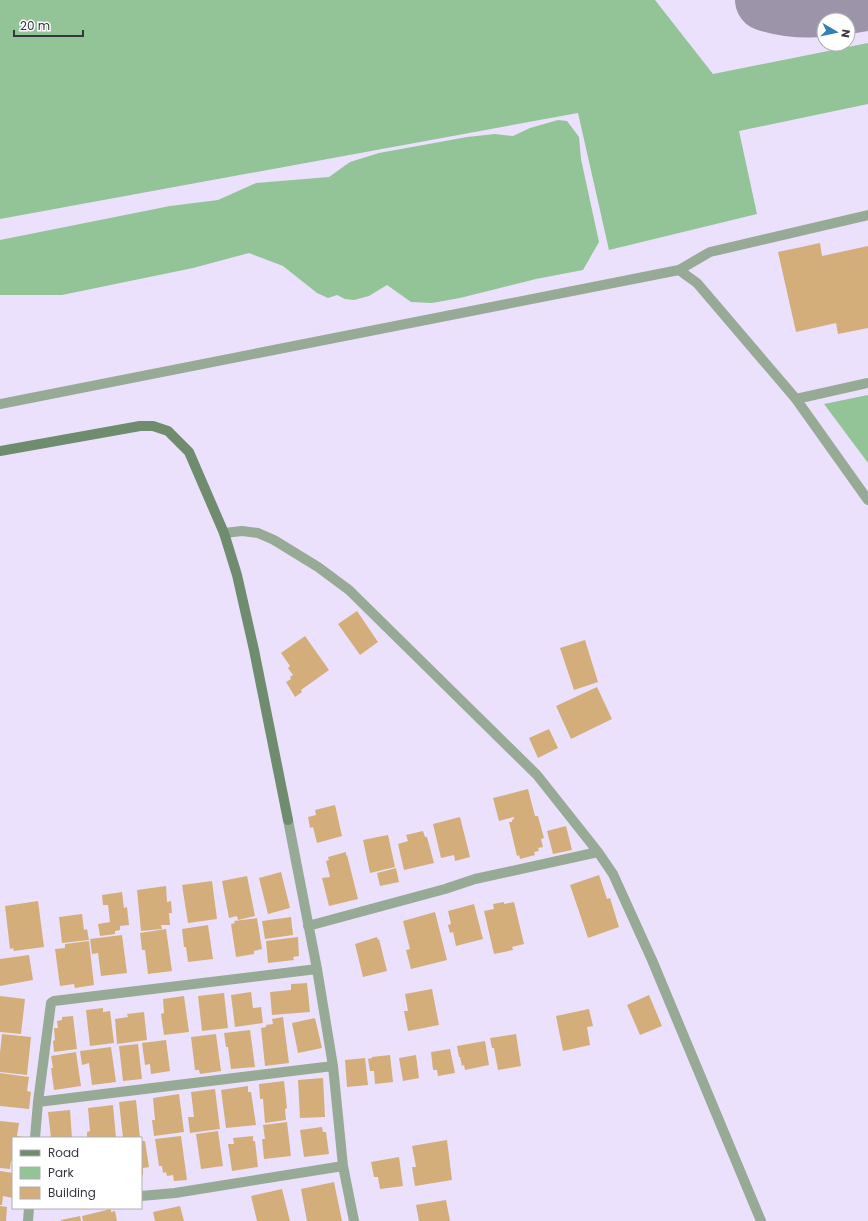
<svg xmlns="http://www.w3.org/2000/svg" width="868" height="1221" viewBox="0 0 868 1221" font-family="Poppins,sans-serif">
<style>
.green{fill:#92c498}
.lines{fill:none;stroke-linecap:round;stroke-linejoin:round}
.taxiway{stroke:#9c94a8;stroke-width:62}
.building{fill:#d3ae7a}
.lane{stroke:#96aa95;stroke-width:10}
.street{stroke:#96aa95;stroke-width:10}
.secondary{stroke:#6f8c6e;stroke-width:10}
</style>
<rect width="100%" height="100%" fill="#ece1fc"/>
<path class="green" d="M0,0H655L713,74L868,43V104L739,131L757,214L609,250L578,113L0,219Z
M558,120L567,121L579,137L581,159L599,242L583,270L536,279L460,298L432,303L411,302L387,285L369,296L354,300L345,299L337,295L328,298L317,293L283,266L249,253L193,268L62,295H0V240L170,206L218,200L256,183L329,177L350,162L379,153L467,137L495,134L513,136L530,128Z
M868,395V463L824,404Z"/>
<g class="lines">
<path class="taxiway" d="M766,0C799,11 832,6 865,0"/>
</g>
<path class="building" d="M820,243L822,256L868,246V328L838,334L836,323L796,332L778,252Z
M357,611L378,642L360,655L338,624Z
M305,636L329,670L301,690L302,692L295,697L286,682L291,679L290,677L293,675L288,668L290,666L281,653Z
M585,640L598,682L574,690L560,648Z
M597,687L612,719L571,739L556,706Z
M549,729L558,748L538,758L529,738Z
M528,789L535,816H538L544,838L541,839L543,847L538,848L539,851L534,852L535,855L520,859L519,855L517,856L509,822H512V820L514,819V817L499,821L493,798Z
M335,805L342,836L317,843L313,827L310,828L308,817L316,815L315,810Z
M460,817L470,857L455,861L454,855L441,858L433,824Z
M566,826L572,850L553,854L547,831Z
M423,831L425,837H427L434,863L404,870L398,844L408,841L406,835Z
M388,835L395,867L370,873L363,840Z
M346,852V856L347,855L358,899L329,906L322,878L330,877L326,861L329,860L328,857Z
M396,868L399,882L380,886L377,873Z
M281,872L290,908L268,914L259,878Z
M599,875L607,899L610,898L619,927L588,938L570,885Z
M247,876L255,916L238,920L237,916L229,918L222,881Z
M212,881L217,919L188,923L182,885Z
M166,886L167,902L171,901L172,913H169L170,925H161L162,929L141,931L137,890Z
M122,892L124,908L127,907L129,925L120,926V930L115,931V934L100,936L98,924L110,922L108,905H103L102,895Z
M38,901L44,947L14,951L13,948L10,949L5,906Z
M504,902V904L514,902L524,944L512,947L513,950L494,954L484,911L494,909L493,904Z
M474,904L483,939L456,946L453,932L450,933L448,925L451,924L448,911Z
M435,912L447,960L411,969L406,950L410,949L403,921Z
M82,914L84,930L87,929L89,940L62,943L59,917Z
M291,917L293,935L265,939L262,921Z
M257,918L262,949L254,951V954L236,957L231,924L235,923L234,921Z
M208,925L213,959L188,962L186,947H184L182,929Z
M166,929L172,971L148,974L145,950H142L140,933Z
M122,935L127,973L101,976L98,953L92,954L90,939Z
M298,937L299,956L293,957L294,960L268,963L266,941Z
M377,937L378,940L379,939L387,971L363,977L355,944Z
M89,941L94,985L75,988L74,984L60,986L55,949L65,948V944Z
M29,955L33,980L0,986V959Z
M307,983L310,1012L272,1015L270,992L291,990V984Z
M432,989L439,1025L408,1031L404,1011H408L405,994Z
M251,992L253,1008L261,1007L263,1023L235,1027L231,995Z
M224,993L228,1028L202,1031L198,996Z
M649,995L662,1026L640,1035L627,1005Z
M0,996L25,999L21,1034L0,1032Z
M184,996L189,1032L164,1035L161,1014L164,1013L163,999Z
M103,1008V1012L110,1011L114,1043L90,1046L86,1010Z
M589,1009L593,1026L587,1027L590,1045L563,1051L556,1016Z
M144,1012L147,1040L117,1044L115,1019L128,1017L127,1014Z
M73,1016L77,1049L54,1052L53,1041L55,1040L54,1028H58L57,1021L62,1020V1017Z
M283,1017L289,1063L265,1066L261,1028L266,1027V1025L273,1024L272,1019Z
M315,1018L322,1048L298,1053L292,1023Z
M250,1030L255,1067L231,1069L228,1047H226L224,1033Z
M2,1034L31,1037L27,1075L0,1072V1053Z
M216,1034L221,1071L200,1074L199,1070H195L191,1037Z
M516,1034L521,1066L498,1070L494,1048H492L490,1038Z
M166,1040L170,1071L151,1074L150,1064L145,1065L142,1043Z
M485,1041L489,1065L465,1070L464,1065L462,1066L460,1057H459L457,1046Z
M138,1044L142,1079L123,1081L119,1046Z
M111,1047L116,1082L92,1085L89,1063L82,1065L80,1051Z
M450,1049L455,1073L438,1076L437,1070H433L431,1052Z
M76,1052L81,1086L54,1090L51,1068H53L51,1056Z
M390,1055L393,1082L375,1084L374,1071H370L368,1059L372,1058V1057Z
M416,1055L419,1078L403,1081L399,1058Z
M365,1058L368,1085L347,1087L345,1060Z
M0,1073L29,1077L27,1091L31,1092L29,1109L0,1106Z
M323,1078L325,1117L300,1118L298,1080Z
M284,1081L287,1108L285,1109L286,1120L265,1123L263,1099H260L259,1084Z
M248,1086V1092H251L256,1125L226,1128L221,1090Z
M215,1089L220,1129L190,1133L188,1117H194L191,1092Z
M179,1094L184,1132L154,1136L152,1120H155L153,1098Z
M136,1100L140,1138H123L119,1102Z
M113,1105L116,1138H87V1132L90,1131L88,1108Z
M70,1110L72,1138H51L48,1112Z
M0,1121L19,1123L17,1136L23,1137L13,1138V1161H11L10,1169L0,1168Z
M287,1122L291,1156L264,1159L262,1139H265L263,1125Z
M322,1127L323,1132H326L329,1154L304,1157L300,1130Z
M218,1131L223,1166L201,1169L196,1134Z
M181,1136L187,1180L174,1181L173,1175L167,1176L166,1172L163,1173L162,1166H159L155,1139Z
M253,1136V1141H255L258,1167L232,1171L228,1144H234L233,1138Z
M447,1140L452,1180L415,1186L412,1167H416L412,1146Z
M141,1141H145L149,1167L143,1168V1175L141,1176Z
M399,1157L403,1186L380,1189L378,1177H374L371,1162Z
M0,1171L13,1173V1198L3,1196L2,1205H0Z
M334,1182L342,1221H307L301,1189Z
M282,1189L290,1221H257L251,1196Z
M446,1200L450,1221H419L416,1205Z
M0,1206L7,1207L6,1221H0Z
M180,1206L184,1221H155L153,1212Z
M111,1209V1212L115,1211L117,1221H83L82,1216Z
M80,1216L81,1221H61V1220Z"/>
<g class="lines">
<path class="lane" d="M679,270L697,283L796,399L868,500
M796,399L868,383
M0,404L679,270L710,252L868,215"/>
<path class="street" d="M224,533L242,531L258,533L274,540L318,567L349,590L537,775L598,852L613,874L652,960L761,1221
M288,820L317,969L333,1066L343,1166L354,1221
M308,926L445,889L475,879L598,852
M38,1102L333,1066
M35,1138L38,1102L51,1003L54,1001L317,969
M141,1196L175,1193L343,1166
M28,1221L29,1208"/>
<path class="secondary" d="M0,451L140,426H153L168,431L189,452L224,533L237,575L254,650L288,820"/>
</g>
<rect x="12" y="1137" width="130" height="72" fill="#ffffff" stroke="#b0aeb2"/>
<rect x="20" y="1150" width="20" height="6" fill="#6f8c6e" stroke="#b0aeb2"/>
<text x="48" y="1157" font-size="12" fill="#39353f">Road</text>
<rect x="20" y="1167" width="20" height="12" fill="#92c498" stroke="#b0aeb2"/>
<text x="48" y="1177" font-size="12" fill="#39353f">Park</text>
<rect x="20" y="1187" width="20" height="12" fill="#d3ae7a" stroke="#b0aeb2"/>
<text x="48" y="1197" font-size="12" fill="#39353f">Building</text>
<g transform="translate(836 32) rotate(99)"><circle r="19" fill="#ffffff" stroke="#b0aeb2"/>
<path d="M0-3L7 15L0 10L-7 15Z" fill="#3181b3"/>
<text y="-6" font-size="11" font-weight="bold" text-anchor="middle" fill="#39353f">N</text>
</g>
<path d="M14 30v6h69v-6" fill="none" stroke="#39353f" stroke-width="2"/>
<text x="20" y="30" font-size="12" fill="#39353f" stroke="#ffffff" stroke-width="3" paint-order="stroke">20 m</text>
</svg>
